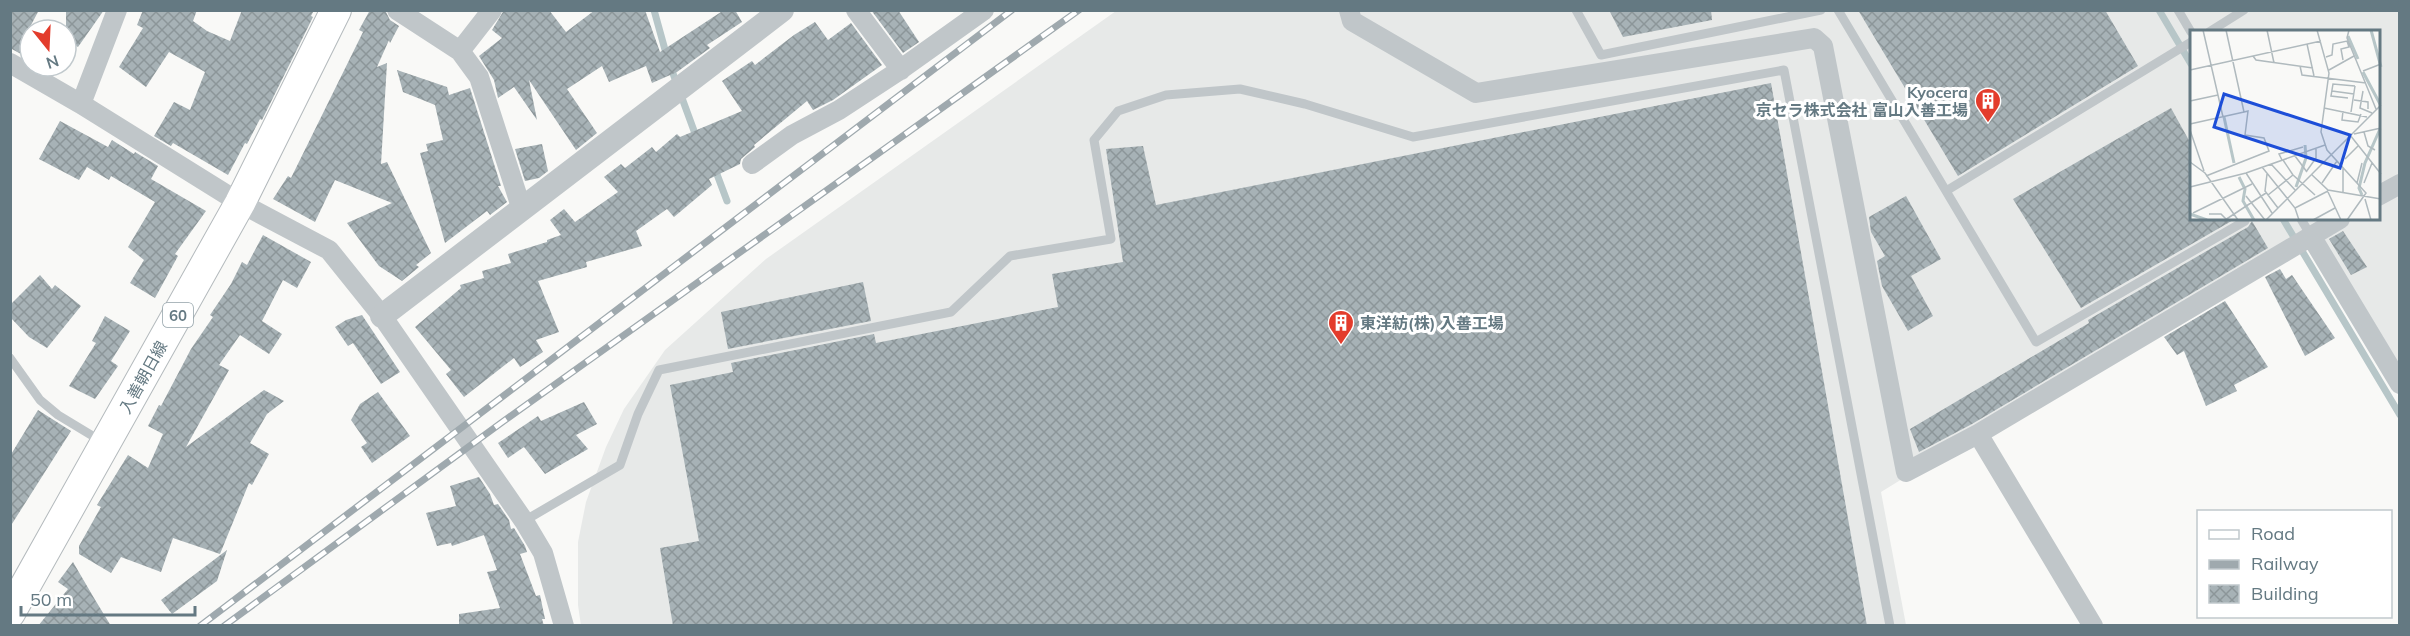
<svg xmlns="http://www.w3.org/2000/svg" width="2410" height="636" viewBox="0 0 2410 636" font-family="Mulish,'Noto Sans JP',sans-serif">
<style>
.built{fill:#e7e9e8;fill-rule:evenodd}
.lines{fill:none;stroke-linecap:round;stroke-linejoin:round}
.stream{stroke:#b7c6c8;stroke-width:7}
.building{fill:url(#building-cross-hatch)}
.primary-casing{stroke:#b4babd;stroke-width:32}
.service{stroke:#c0c6c9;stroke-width:9}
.minor{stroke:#c0c6c9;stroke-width:20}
.tertiary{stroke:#c0c6c9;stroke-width:24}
.primary{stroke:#fff;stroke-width:30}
.rail-casing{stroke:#9fa9ae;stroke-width:7}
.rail{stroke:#fff;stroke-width:4.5;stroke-dasharray:14;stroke-linecap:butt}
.labels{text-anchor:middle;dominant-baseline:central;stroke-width:6;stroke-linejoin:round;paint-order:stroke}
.shield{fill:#fff;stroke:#92a1a8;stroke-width:1.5}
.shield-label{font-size:15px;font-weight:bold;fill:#647982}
.poi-label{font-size:16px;font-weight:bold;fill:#647982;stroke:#fff;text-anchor:end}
.street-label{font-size:16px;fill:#647982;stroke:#fff}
.inset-river{fill:none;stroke:#b7c6c8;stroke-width:3}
.inset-road{fill:none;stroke:#b0babe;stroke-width:1.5}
.view{fill:#1d4ed8;fill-opacity:0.15;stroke:#1d4ed8;stroke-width:3}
.inset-edge{fill:none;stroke:#647982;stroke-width:3}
</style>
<defs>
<pattern id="building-cross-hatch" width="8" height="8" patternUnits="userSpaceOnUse" patternTransform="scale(1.5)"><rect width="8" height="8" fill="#a7b2b6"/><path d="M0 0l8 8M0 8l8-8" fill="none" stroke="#8c9699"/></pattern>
</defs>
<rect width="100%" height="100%" fill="#f9f9f7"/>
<path class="built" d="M1116,11H2399V370L2314,225L1881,492L1906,625L581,626L578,605V542L586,502L606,447L624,409L665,350L766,259ZM2191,32H2378V219H2191Z"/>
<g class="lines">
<path class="stream" d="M654,10L667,57
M2159,10L2191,64
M671,68L697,139
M715,169L727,201
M2283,219L2400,415"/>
</g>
<path class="building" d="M10,10H39L30,27V59L10,48Z
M66,10H104L78,47L66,40Z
M143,10H197L193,21L207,31L230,41L242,10H314L311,16L313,17L262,120L260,119L247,144L245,143L228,175L173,143L171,146L154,136L174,102L190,110L205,72L169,52L146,87L119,67L143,28L137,25Z
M370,10H385L390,20L399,26L390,43L389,40L377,67L387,63L381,164L387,162L431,253L416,265L419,267L402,281L379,266L347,223L392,203L335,180L315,222L273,199L288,176L291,178L363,32L359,30Z
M504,10H549L566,32L595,10H645L660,52L724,10H735L742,22L707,45L710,48L677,72L652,83L646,66L609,82L602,66L567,89L597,133L576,150L529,80L537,120L514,87L498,98L494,80L479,56L502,38L492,30Z
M871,10H898L919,42L903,53Z
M1609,10H1711L1712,20L1623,37Z
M1858,10H2105L2138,66L1958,176Z
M815,22L828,40L851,23L882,65L833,100L813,110L807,101L754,145L755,147L741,159L740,164L709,179L712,185L674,217L667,209L636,231L642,246L586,262L587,267L538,281L559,332L536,340L543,352L520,367L514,358L464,397L446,374L451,370L415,327L461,288L460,285L484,278L482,271L511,263L508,254L547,242V240L561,235L550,220L564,209L575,222L618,192L604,177L621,164L625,168L652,147L656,152L677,134L680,137L742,111L722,81L752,61L755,65L794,35Z
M397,70L447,87L449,95L470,88L501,186H498L507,202L490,215L487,211L445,243L420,153L428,151L426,144L443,140L435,105L403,92Z
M1771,83L1867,626H673L660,548L699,541L670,385L733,372L731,363L874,334L876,343L1058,307L1052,274L1123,262L1106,149L1143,146L1156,205Z
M2171,108L2191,144V219H2235L2081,308L2013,199Z
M60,121L108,147L112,140L134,154L135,152L158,166L151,179L206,211L175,254L178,256L155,298L130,283L144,260L128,247L155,202L111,176L109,180L87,167L79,180L39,159Z
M542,144L548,171L539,178L525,181L515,149Z
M1906,196L1941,259L1911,276L1933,316L1908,331L1882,286L1877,261L1885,256L1871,232L1869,217Z
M2252,221L2268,248L1972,424L1919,452L1910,429L2089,323L2088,320L2248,227Z
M2343,231L2367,267L2351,275L2329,239Z
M263,235L311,262L297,288L283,280L262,321L282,334L269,354L240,335L219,365L229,370L186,447L264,390L284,401L267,414L250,443L269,454L252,485L249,483L220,554L173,538L161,572L121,557L111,573L79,554V546L101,507L97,505L128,455L148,468L163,434L148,426L159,405L161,406L191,349L213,317L210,315L231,284L242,262L247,265Z
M2280,269L2286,279L2292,275L2335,338L2305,356L2265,277Z
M40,275L52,289L55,285L81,306L47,348L29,337L10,317V305Z
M863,282L871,321L728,349L721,312Z
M2225,301L2268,367L2234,385L2237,391L2206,406L2184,351L2177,355L2164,337Z
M362,315L400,372L381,384L353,343L348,346L335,327L346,320Z
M105,316L130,331L111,361L118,366L95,399L69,386L96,343L92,341Z
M378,392L410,436L372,463L361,447L367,443L351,420L360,404Z
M584,402L597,424L576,435L588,449L545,474L524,447L508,458L498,443L538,416L541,421Z
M38,410L71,431L10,527V456Z
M479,477L490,494L494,505L498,504L509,520L511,529L514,528L525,546L527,552L520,554L536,596L540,595L545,619H542L544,626H459V614L500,608L487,572L497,570L484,535L452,546L451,543L437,546L426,513L456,506L450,486Z
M227,550L217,581L172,614L161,600Z
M73,562L94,598L111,626H38L68,589L58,582Z"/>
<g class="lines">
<defs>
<path id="primary" d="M10,613L240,203L336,10"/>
</defs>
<use href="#primary" class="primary-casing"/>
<path class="service" d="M1576,10L1601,55L1821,10
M1838,10L1946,191L2191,42
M2178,10L2191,32
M2209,32L2244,10
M1946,191L2036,342L2245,221
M2301,219L2311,236
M10,358L40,400L58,415L101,441
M524,521L620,465L638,414L659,370L951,312L1010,256L1111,239L1094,140L1118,111L1166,95L1240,89L1305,104L1413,137L1784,70L1890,626"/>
<path class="minor" d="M397,10L460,51
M492,10L460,51L479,77L522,210
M856,10L901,70
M1349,10L1352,21L1476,93L1814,38L1823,46L1906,472L1978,434L2340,219
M10,63L81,104L240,203L329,250L382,316L524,521L543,553L564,626
M81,104L117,10
M752,164L792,135L839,110L897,72L984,10
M2378,196L2400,184
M2311,236L2400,384
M1978,434L2093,626"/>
<path class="tertiary" d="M382,316L782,10"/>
<use href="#primary" class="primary"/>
<defs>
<path id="rail" d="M200,626L1012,10
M224,626L501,423L1079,10"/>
</defs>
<use href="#rail" class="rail-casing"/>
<use href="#rail" class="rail"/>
</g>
<defs>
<symbol id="building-pin" viewBox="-11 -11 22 30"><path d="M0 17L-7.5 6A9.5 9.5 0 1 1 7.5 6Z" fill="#e33c2c" stroke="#fff"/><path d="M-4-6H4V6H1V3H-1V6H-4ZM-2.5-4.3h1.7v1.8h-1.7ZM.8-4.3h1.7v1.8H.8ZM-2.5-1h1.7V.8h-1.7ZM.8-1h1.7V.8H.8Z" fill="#fff"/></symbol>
</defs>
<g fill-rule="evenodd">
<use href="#building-pin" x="1973" y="86" width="30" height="40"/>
<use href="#building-pin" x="1326" y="308" width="30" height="40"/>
</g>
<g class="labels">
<rect class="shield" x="163" y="303" width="30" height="24" rx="4.5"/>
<g class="shield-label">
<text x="178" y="315">60</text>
</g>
<g class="poi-label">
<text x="1968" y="92">Kyocera<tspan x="1968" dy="18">京セラ株式会社 富山入善工場</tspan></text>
<text x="1360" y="323" text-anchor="start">東洋紡(株) 入善工場</text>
</g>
<g class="street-label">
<text transform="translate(143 377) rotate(-61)">入善朝日線</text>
</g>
</g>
<g transform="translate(2190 30)">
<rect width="190" height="190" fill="#f9f9f7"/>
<path class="inset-river" d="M181,0L191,37M158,6L168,29M173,42L190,74M34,87L44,133M49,147L55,159L53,171L64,190M106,157L116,128L115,115M172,165L169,158L175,133L190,99M0,184L17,190"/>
<path class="inset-road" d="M13,0L33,87M77,0L84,33M127,0L139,43L131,102L137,120L176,163L157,190M159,0L157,8L186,79M117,14L124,46M63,26L66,30L123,38M136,27L142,25L143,14L157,11L159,17L151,19L153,30M110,36L112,45L176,53M0,40L131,11M139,40L164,26M173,41L191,34M142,61L164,64M173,61L170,78L182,83M158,68L141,66L143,54L165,56M164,70L178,72V79M0,71L28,65M134,78L177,87M153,81L152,90L168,92L171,84M161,82L165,56M0,94L54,82M0,100L14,141M174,102L178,116L185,120M164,104L191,98M160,105L191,144M105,126L117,142M155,129L168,116M92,130L89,124L113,117M93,130L103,145M0,132L15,143L48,190M81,134L106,161M72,137L105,178L109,190M153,138V162M116,142L126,128V118M56,143L82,183M77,144L75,161L88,178M121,144L138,160L191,169M16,146L79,121L74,108L55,105L58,81L54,82L36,0M132,153L147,131M167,153L172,133M174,153L182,133M0,157L56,143L135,115M138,162L151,190M78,165L103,145L125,165M56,166L75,190M175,169L181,190M105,178L138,161M3,183L62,154M19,184H31L36,189M35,190L76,163M76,190L191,75M123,190L145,178"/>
<path class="view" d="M34,64L160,105L150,138L24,97Z"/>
<rect width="190" height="190" class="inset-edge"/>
</g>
<rect width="2410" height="636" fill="none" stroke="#647982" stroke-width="24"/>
<rect x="2197" y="510" width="195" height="108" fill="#ffffff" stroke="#c1c9cd" stroke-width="1.5"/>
<rect x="2209" y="530" width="30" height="9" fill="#ffffff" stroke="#c1c9cd" stroke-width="1.5"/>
<text x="2251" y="540" font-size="18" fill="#647982">Road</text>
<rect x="2209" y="560" width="30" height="9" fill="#9fa9ae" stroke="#c1c9cd" stroke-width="1.5"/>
<text x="2251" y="570" font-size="18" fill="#647982">Railway</text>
<rect x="2209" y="585" width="30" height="18" fill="url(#building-cross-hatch)" stroke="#c1c9cd" stroke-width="1.5"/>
<text x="2251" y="600" font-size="18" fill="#647982">Building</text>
<g transform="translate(48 48) rotate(162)"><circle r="28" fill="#ffffff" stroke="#c1c9cd" stroke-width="1.5"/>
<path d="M0-4.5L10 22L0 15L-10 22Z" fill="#e33c2c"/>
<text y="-9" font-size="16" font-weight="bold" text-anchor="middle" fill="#647982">N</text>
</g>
<path d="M21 606v9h174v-9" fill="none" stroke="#647982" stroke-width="3"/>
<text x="30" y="606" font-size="18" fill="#647982" stroke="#ffffff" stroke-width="4.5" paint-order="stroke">50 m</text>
</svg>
